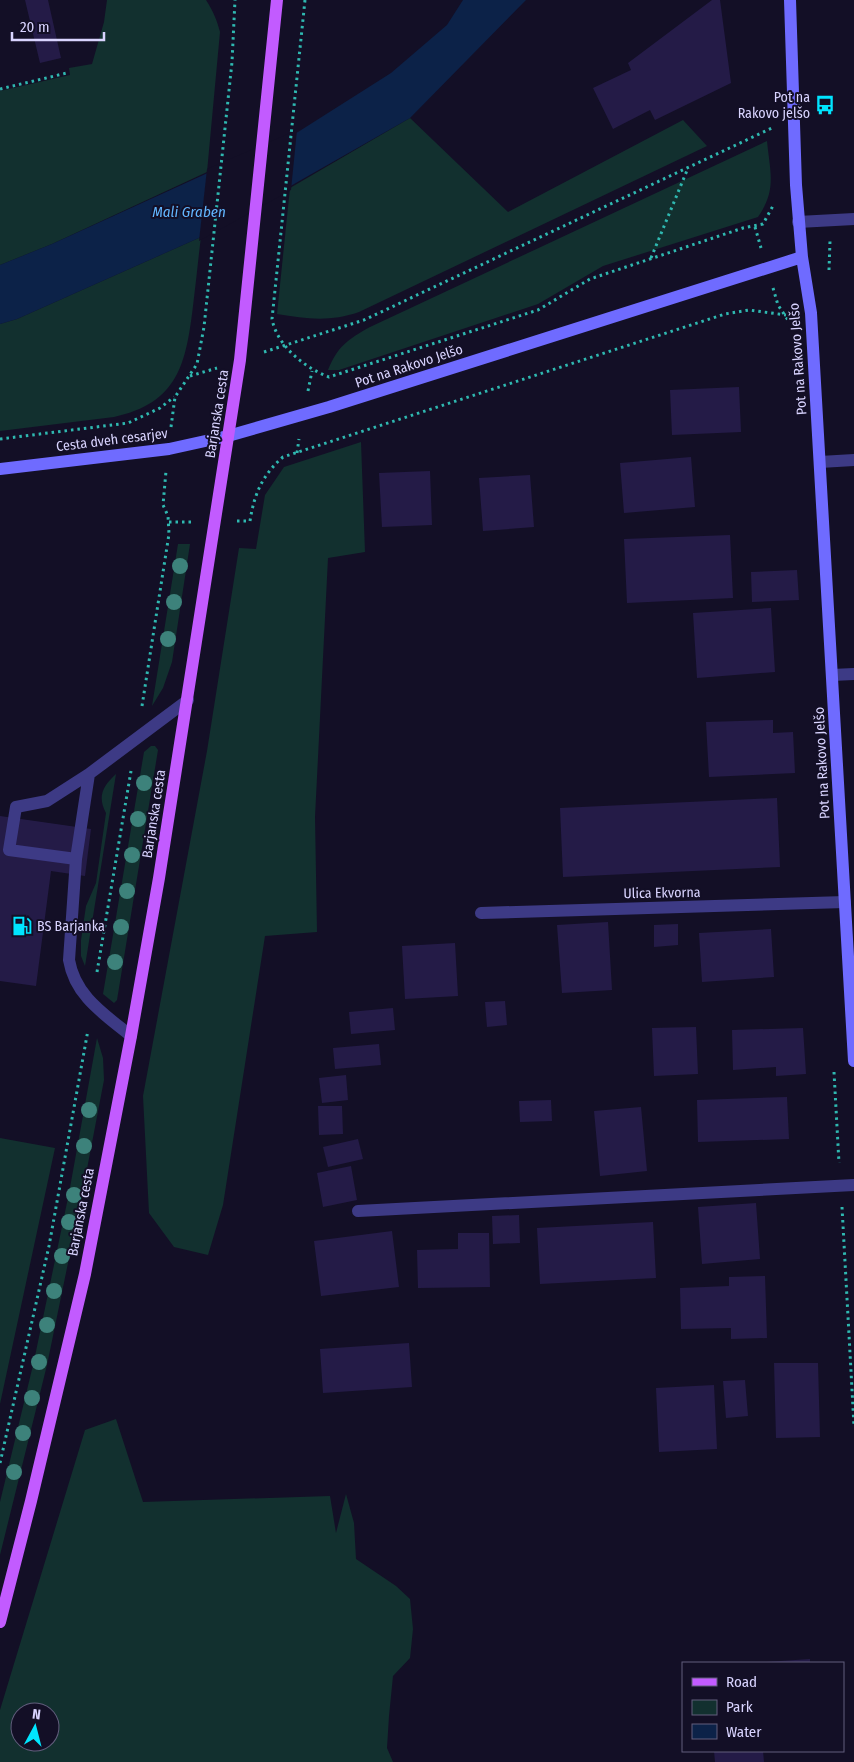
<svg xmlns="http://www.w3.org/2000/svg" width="854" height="1762" viewBox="0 0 854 1762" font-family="'Fira Sans Condensed',sans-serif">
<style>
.green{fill:#12302f;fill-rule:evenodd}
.water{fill:#0c2248}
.pier{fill:#130f26}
.building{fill:#241b47}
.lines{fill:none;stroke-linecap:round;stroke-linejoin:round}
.path{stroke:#2fb8b0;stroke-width:3;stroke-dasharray:2.5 4;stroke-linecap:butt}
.lane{stroke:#3d3a85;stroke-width:12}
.street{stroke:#3d3a85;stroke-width:12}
.secondary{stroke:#6f6bff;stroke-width:12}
.primary{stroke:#c25bff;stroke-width:12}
.tree{fill:#3d827b}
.labels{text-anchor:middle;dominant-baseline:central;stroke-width:4;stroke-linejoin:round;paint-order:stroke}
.poi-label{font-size:14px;fill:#d9d4ff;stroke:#130f26;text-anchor:end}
.street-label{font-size:14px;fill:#d9d4ff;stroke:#130f26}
.water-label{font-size:15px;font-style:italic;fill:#62b6ff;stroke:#130f26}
</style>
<rect width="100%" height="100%" fill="#130f26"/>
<path class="green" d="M107,0H206C213,11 217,20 220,32L207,172L52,244L0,265V91L70,75L69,68L92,64L104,22Z
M410,118L508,212L683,120L707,146L359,312C330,322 307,319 277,314L290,188Z
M767,141C770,172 777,190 758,217L603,266L538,304L339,370H328C338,346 347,340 370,327Z
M201,237C198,260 196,283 193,306C186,364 178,403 114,417L0,431V324L17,319Z
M361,442L365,552L328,558L315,817L317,932L265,936L223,1205L208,1255L174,1247L149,1213L143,1096L207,751L239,548L256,549L265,495L284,467Z
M178,544H190L172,662L163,688L152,706Z
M151,746H155L158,750L117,1000L114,1003L103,994L144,752Z
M116,774L85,966L81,956V940L86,906L96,883L106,813C97,796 103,786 116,774Z
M97,1038L103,1058L104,1080L82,1195L47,1365L0,1555V1502L34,1361L69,1193Z
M0,1138L55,1148L0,1404Z
M116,1419L143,1502L330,1496L336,1533L346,1494L354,1523L356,1559L396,1586L410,1599L413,1629L410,1658L393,1676L389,1716L387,1748L393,1762H0V1710L85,1430ZM20,1712H50V1742H20Z"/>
<path class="water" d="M463,0H526L410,118L201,237L17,319L0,324V265L52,244L298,132L391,73L447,25Z"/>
<path class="pier" d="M297,130L291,190L199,241L207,169Z"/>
<path class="building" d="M25,0H48L61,58L40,63Z
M712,0H720L731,83L655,120L650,110L613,129L593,88L631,70L628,63Z
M739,387L741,432L672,435L670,390Z
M691,457L695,507L624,513L620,463Z
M430,471L432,525L382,527L379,473Z
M530,475L534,527L483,531L479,478Z
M730,535L733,598L627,603L624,539Z
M797,570L799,600L752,602L751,572Z
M771,608L775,672L697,678L693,613Z
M773,720V733L793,732L795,773L709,777L706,722Z
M777,798L780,867L563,877L560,808Z
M0,816L91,829L85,876L51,871L36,986L0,981Z
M608,922L612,990L562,993L557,925Z
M678,924V945L654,947V925Z
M771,929L774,977L702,982L699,933Z
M455,943L458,996L405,999L402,946Z
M505,1001L507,1025L487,1027L485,1002Z
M393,1008L395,1030L351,1034L349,1012Z
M696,1027L698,1074L654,1076L652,1028Z
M803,1028L806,1074L776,1076V1067L733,1070L732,1030Z
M379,1044L381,1065L335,1069L333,1048Z
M346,1075L348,1100L322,1103L319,1078Z
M787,1097L789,1139L698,1142L697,1100Z
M551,1100L552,1121L520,1122L519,1101Z
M318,1106H342L343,1134L319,1135Z
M641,1107L647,1171L600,1176L594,1111Z
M358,1139L363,1159L328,1167L323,1147Z
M351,1166L357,1200L323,1207L317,1173Z
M756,1203L760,1259L702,1264L698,1207Z
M519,1215L520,1243L493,1244L492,1216Z
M653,1222L656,1278L540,1284L537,1228Z
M392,1231L399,1287L321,1296L314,1241Z
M458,1233H489L490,1287L418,1288L417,1250L458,1249Z
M765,1276L767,1338L731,1339V1328L681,1329L680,1288L729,1286V1277Z
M409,1343L412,1387L323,1393L320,1349Z
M774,1363H818L820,1437L776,1438Z
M745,1380L748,1416L726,1418L723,1381Z
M714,1385L717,1449L659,1452L656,1388Z
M810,1659V1663H766V1662Z
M714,1751H763L764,1762H715Z"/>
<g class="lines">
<path class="path" d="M305,0L272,319C277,346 305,368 329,377L538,310L590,279L743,228L763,224L774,204
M0,89L67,73
M755,227L761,248
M651,258L688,168
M829,270L830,241
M773,288L778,305L788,320
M264,352L364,320L772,128
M190,376L217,368
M308,391L312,371
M171,427L175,397L197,364L204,327L232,62L235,0
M0,439L128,423L160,408L174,397
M297,453L299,439
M237,521H250C254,495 262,475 283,457L725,314L749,310L786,315
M169,522H193
M142,706L169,534L168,516L163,505L166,471
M97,972L131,771
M834,1072L839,1163
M842,1207L854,1426
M0,1463L49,1246L88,1030"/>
<path class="lane" d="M832,675L854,674
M76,859L9,850L16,807L47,801L89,774
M481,913L845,902
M131,1036C104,1014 75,996 69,960L76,859L89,774L188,700
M358,1211L854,1185"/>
<path class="street" d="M798,222L854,219
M820,462L854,460"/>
<path class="secondary" d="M790,0L796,185L802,257L811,313L854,1061
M0,469L169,449L228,436L329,407L802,257"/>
<path class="primary" d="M0,1622L31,1501L85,1274L131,1036L159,878L240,360L277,0"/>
</g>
<g class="tree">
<circle cx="180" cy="566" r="8"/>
<circle cx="174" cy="602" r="8"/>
<circle cx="168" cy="639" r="8"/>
<circle cx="144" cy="783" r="8"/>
<circle cx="138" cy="819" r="8"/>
<circle cx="132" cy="855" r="8"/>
<circle cx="127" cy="891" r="8"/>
<circle cx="121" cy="927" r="8"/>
<circle cx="115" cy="962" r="8"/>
<circle cx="89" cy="1110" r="8"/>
<circle cx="84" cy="1146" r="8"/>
<circle cx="74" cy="1195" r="8"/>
<circle cx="69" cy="1222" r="8"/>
<circle cx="62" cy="1256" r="8"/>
<circle cx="54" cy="1291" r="8"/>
<circle cx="47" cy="1325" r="8"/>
<circle cx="39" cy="1362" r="8"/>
<circle cx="32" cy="1398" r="8"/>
<circle cx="23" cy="1433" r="8"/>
<circle cx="14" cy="1472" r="8"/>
</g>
<defs>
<symbol id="bus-bare" viewBox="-9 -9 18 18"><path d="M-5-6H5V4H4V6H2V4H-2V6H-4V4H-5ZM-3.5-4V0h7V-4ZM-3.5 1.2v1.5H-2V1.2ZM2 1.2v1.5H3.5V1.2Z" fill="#00e5ff" stroke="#130f26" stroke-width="2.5" paint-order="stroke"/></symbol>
<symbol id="fuel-bare" viewBox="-9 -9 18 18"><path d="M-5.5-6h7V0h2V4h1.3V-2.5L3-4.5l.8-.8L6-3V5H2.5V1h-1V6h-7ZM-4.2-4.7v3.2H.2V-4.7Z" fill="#00e5ff" stroke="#130f26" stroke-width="2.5" paint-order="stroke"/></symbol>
</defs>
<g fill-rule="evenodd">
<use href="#bus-bare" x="811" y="91" width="28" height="28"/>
<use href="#fuel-bare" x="8" y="912" width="28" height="28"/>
</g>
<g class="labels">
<g class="poi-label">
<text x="810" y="97">Pot na<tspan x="810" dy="16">Rakovo jelšo</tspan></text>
<text x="37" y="926" text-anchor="start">BS Barjanka</text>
</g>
<g class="street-label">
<text transform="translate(798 359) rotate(-94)">Pot na Rakovo Jelšo</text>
<text transform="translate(409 366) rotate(-18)">Pot na Rakovo Jelšo</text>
<text transform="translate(217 414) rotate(-81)">Barjanska cesta</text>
<text transform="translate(112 440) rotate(-7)">Cesta dveh cesarjev</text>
<text transform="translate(822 763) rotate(-93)">Pot na Rakovo Jelšo</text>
<text transform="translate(154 814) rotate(-81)">Barjanska cesta</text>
<text transform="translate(662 893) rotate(-1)">Ulica Ekvorna</text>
<text transform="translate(81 1212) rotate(-79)">Barjanska cesta</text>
</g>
<g class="water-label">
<text x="189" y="212">Mali Graben</text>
</g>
</g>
<rect x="682" y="1662" width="162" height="90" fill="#130f26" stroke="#625e7d"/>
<rect x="692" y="1678" width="25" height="8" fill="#c25bff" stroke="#625e7d"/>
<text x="726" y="1687" font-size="15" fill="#d9d4ff">Road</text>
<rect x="692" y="1700" width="25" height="15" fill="#12302f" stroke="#625e7d"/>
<text x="726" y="1712" font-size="15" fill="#d9d4ff">Park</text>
<rect x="692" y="1724" width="25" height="15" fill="#0c2248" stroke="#625e7d"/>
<text x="726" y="1737" font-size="15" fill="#d9d4ff">Water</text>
<g transform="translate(35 1727) rotate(7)"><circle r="24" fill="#130f26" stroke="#625e7d"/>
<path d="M0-4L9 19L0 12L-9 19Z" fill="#00e5ff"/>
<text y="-8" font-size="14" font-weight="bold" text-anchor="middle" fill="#d9d4ff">N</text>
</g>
<path d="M12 32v8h92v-8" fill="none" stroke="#d9d4ff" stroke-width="2.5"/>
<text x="20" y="32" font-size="15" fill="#d9d4ff" stroke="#130f26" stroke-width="4" paint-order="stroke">20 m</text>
</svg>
